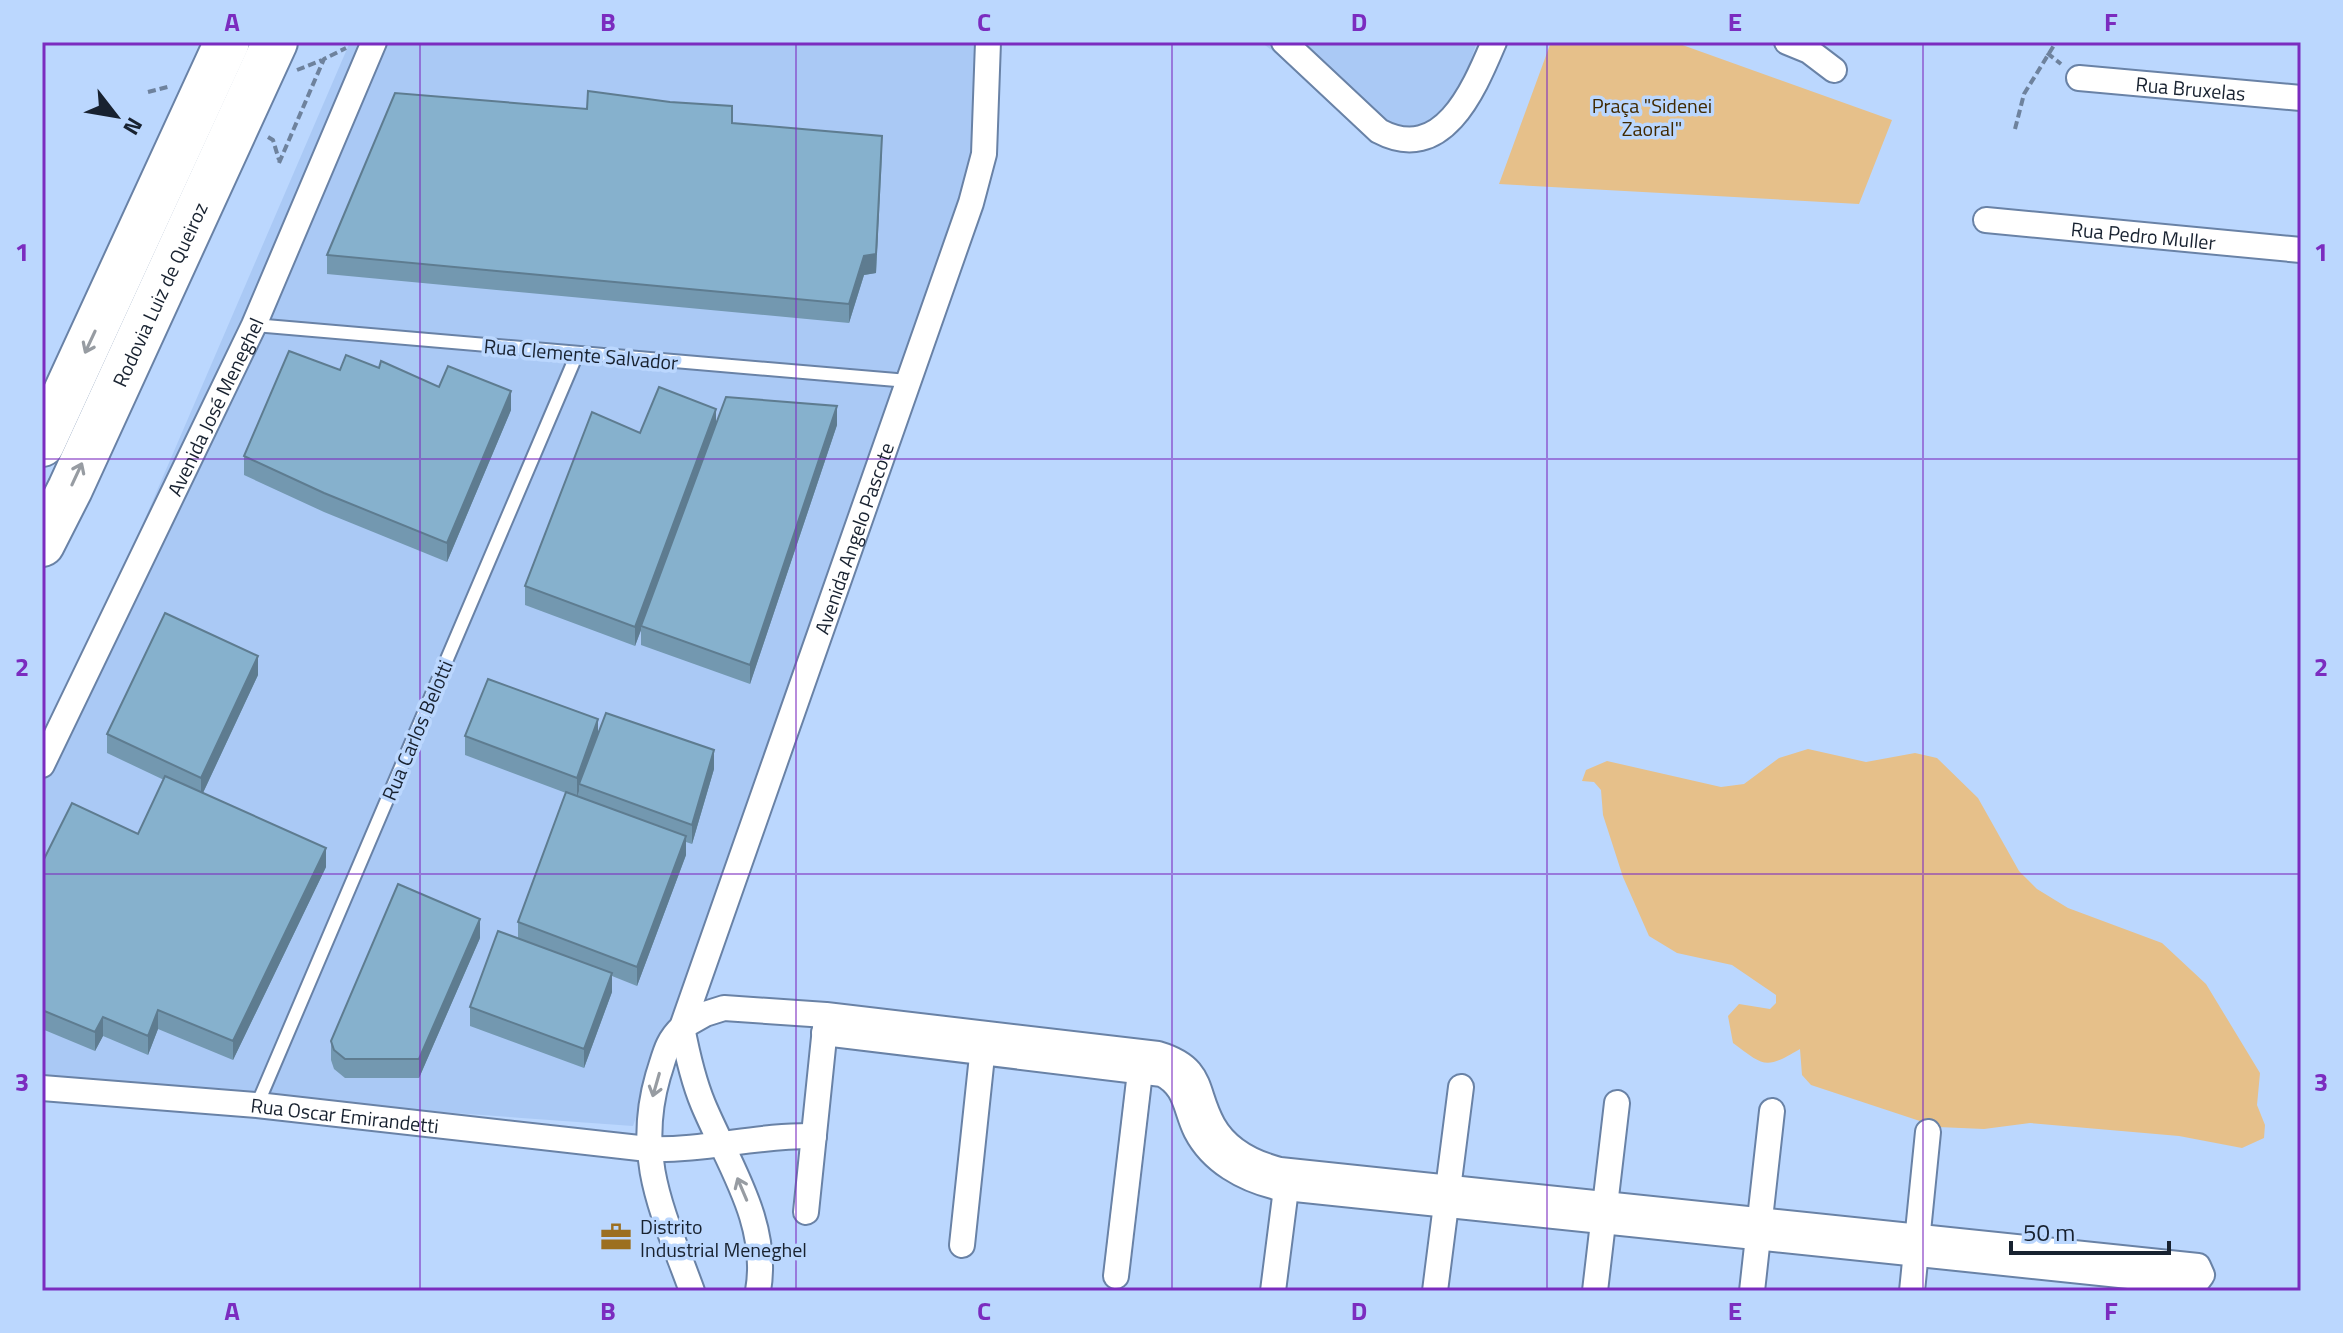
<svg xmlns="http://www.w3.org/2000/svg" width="2343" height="1333" viewBox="0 0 2343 1333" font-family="'Titillium Web',sans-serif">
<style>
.built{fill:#aac9f5}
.green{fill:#e6c08a}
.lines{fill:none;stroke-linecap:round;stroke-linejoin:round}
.lane-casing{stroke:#6982a6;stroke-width:16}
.street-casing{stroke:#6982a6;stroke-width:28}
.highway-casing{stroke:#6982a6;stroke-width:48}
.path{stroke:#6e829d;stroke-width:4;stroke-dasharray:8 4;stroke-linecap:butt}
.lane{stroke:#fff;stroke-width:12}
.street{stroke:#fff;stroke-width:24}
.highway{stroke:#fff;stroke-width:44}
.wall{fill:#7398b0}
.shaded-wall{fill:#5e7c90}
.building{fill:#86b1cd;stroke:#5e7c90;stroke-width:2}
.oneway{stroke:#979ca2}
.grid{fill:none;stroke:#7b2cbf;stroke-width:2;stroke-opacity:0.55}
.labels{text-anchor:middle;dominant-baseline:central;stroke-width:7;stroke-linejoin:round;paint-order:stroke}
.street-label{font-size:20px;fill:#182230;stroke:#bbd7fe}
.park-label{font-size:20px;fill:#402900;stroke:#bbd7fe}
.poi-label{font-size:20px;fill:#182230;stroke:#bbd7fe;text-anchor:start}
.neatline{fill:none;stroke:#7b2cbf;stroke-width:3}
.grid-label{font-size:26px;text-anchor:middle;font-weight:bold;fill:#7b2cbf}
</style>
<rect width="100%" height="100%" fill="#bbd7fe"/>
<path class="built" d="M350,42H988L987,122L633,1126L42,1083V758Z
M1261,42H1477L1455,105L1399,137L1362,120Z"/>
<path class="green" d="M1551,42H1674L1892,120L1859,204L1499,184Z
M1808,749L1866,762L1915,753L1937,758L1978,798L2019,871L2037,889L2068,908L2162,943L2206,984L2260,1073L2257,1105L2265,1125L2264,1138L2242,1148L2179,1136L2030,1123L1984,1129L1938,1127L1811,1085L1802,1075L1800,1049C1765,1070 1764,1066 1733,1043L1728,1016L1739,1004L1770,1009L1776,1003V995L1732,965L1677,953L1649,936L1623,877L1603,815L1601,790L1594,782L1582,781L1586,770L1607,761L1721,787L1744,784L1779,758Z"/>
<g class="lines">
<defs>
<path id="lane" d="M254,325L908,381
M257,1105L577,354"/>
<g id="street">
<path d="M1284,42L1379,131C1443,165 1474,89 1494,42"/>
<path d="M1787,42L1809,51L1834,70"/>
<path id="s1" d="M2079,78L2301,98"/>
<path id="s2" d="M1986,220L2301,250"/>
<path id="s3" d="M42,765L254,325L374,42"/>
<path d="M682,1027L705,1014L724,1008L826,1015L1158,1054C1205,1068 1194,1091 1213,1125C1227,1150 1253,1163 1280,1170L2198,1266L2202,1275L2196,1283L1276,1187C1244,1179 1212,1162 1196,1131C1185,1109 1187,1087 1162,1074L824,1033"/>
<path d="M682,1027C687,1053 693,1080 703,1104C728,1164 770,1223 758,1291"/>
<path id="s4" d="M42,1088L257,1105L648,1149C704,1151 757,1135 814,1136"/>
<path d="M806,1212L826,1018"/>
<path d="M962,1245L984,1037"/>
<path d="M1116,1276L1142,1055"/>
<path id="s5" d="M692,1291C664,1214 634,1159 658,1076C665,1055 666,1042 682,1027L971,203L984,154L988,42"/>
<path d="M1273,1291L1288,1173"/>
<path d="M1435,1291L1461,1087"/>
<path d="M1595,1291L1617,1103"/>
<path d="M1752,1291L1772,1111"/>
<path d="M1912,1291L1928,1132"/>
</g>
<g id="highway">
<path d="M42,444L227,42"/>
<path id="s6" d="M42,544L70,489L275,42"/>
</g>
</defs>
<use href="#lane" class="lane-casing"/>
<use href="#street" class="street-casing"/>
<use href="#highway" class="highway-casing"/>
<path class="path" d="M2047,53L2061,64
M297,70L322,60
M148,92L171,86
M2015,129L2024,94L2056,42
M268,137L273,140L279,160
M279,163L324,59L346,48"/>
<use href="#lane" class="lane"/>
<use href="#street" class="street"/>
<use href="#highway" class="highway"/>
</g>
<path class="wall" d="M732,123L882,155L876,273L864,275L849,323L327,274V255Z
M379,368L511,410L447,562L324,512L244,475V456L340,370Z
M716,422L837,425L750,684L641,645V630L635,646L525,605V586L640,433Z
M258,675L203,793L326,867L233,1060L158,1029L148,1055L103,1036L95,1051L42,1029V863L138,834L164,780L107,753V734Z
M598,733L714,769L692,844L686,842V855L637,986L612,976V992L584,1068L470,1026V1007L518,938V922L566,793L465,755V736Z
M480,938L419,1078H345L334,1069L331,1060V1041Z"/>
<path class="shaded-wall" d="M882,136L876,273L864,275L849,323V304Z
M511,391V410L447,562V543Z
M837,406V425L750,684V665Z
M716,409V428L641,626V630L635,646V627Z
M258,656V675L201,797V778Z
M598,719V738L579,784V791L577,797V778Z
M714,750V769L692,844V825Z
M686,836V855L637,986V967Z
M326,848V867L233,1060V1041Z
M480,919V938L419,1078V1059Z
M612,973V992L584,1068V1049Z
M158,1010V1029L148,1055V1036Z
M103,1017V1036L95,1051V1032Z"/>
<path class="building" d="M588,91L670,102L732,106V123L882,136L876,254L864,256L849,304L327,255L395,93L587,109Z
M289,351L340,370L346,355L379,368L381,361L439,387L448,366L511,391L447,543L324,493L244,456Z
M659,387L716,409L635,627L525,586L592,412L640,433Z
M726,397L837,406L750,665L641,626Z
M165,613L258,656L201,778L107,734Z
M488,679L598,719L577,778L465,736Z
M606,713L714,750L692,825L579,784Z
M165,776L326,848L233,1041L158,1010L148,1036L103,1017L95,1032L42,1010V863L72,803L138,834Z
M566,792L686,836L637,967L518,922Z
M398,884L480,919L419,1059H345L334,1050L331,1041Z
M498,931L612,973L584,1049L470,1007Z"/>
<defs><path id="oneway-shaft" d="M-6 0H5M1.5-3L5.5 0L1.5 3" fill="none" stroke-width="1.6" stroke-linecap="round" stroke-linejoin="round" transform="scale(2)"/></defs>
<g class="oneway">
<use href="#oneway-shaft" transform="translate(90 342) rotate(115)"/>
<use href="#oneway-shaft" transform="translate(77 474) rotate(-65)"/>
<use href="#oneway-shaft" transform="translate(656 1085) rotate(106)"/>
<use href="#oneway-shaft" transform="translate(742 1189) rotate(-113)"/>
</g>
<path class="grid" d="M420,42V1291M796,42V1291M1172,42V1291M1547,42V1291M1923,42V1291M42,459H2301M42,874H2301"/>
<defs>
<symbol id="office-bare" viewBox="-9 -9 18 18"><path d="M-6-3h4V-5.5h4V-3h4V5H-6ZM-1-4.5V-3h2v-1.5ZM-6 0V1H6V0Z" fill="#9c6f20" stroke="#bbd7fe" stroke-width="2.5" paint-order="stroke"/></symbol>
</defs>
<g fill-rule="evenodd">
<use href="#office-bare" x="594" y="1215" width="44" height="44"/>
</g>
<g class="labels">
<g class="street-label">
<text stroke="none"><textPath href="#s1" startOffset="112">Rua Bruxelas</textPath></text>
<text stroke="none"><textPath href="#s2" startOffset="158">Rua Pedro Muller</textPath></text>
<text stroke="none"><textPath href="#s6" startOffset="276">Rodovia Luiz de Queiroz</textPath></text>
<text transform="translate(581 354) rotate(5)">Rua Clemente Salvador</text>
<text stroke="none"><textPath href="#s3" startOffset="398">Avenida José Meneghel</textPath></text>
<text stroke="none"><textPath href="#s5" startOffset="796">Avenida Angelo Pascote</textPath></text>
<text transform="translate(417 730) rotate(-67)">Rua Carlos Belotti</text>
<text stroke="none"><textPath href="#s4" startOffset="304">Rua Oscar Emirandetti</textPath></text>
</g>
<g class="park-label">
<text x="1652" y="105">Praça "Sidenei<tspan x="1652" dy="23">Zaoral"</tspan></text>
</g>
<g class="poi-label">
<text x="640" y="1226">Distrito<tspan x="640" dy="23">Industrial Meneghel</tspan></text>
</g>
</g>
<rect width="2343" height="1333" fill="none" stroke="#bbd7fe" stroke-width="88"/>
<g transform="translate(116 116) rotate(121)" stroke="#bbd7fe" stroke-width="6" paint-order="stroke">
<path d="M0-6L14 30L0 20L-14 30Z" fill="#182230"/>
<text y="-12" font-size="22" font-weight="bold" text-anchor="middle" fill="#182230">N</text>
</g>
<path d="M2011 1241v12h158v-12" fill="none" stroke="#182230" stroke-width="4"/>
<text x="2023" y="1241" font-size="24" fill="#182230" stroke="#bbd7fe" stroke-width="6" paint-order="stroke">50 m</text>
<rect x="44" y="44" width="2255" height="1245" class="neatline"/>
<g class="grid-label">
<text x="232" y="31">A</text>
<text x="608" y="31">B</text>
<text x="984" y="31">C</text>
<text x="1359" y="31">D</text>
<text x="1735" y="31">E</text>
<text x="2111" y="31">F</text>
<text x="22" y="261">1</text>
<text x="2321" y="261">1</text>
<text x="22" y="676">2</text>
<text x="2321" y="676">2</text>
<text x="22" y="1091">3</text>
<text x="2321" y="1091">3</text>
<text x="232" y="1320">A</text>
<text x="608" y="1320">B</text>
<text x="984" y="1320">C</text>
<text x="1359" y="1320">D</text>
<text x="1735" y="1320">E</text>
<text x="2111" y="1320">F</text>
</g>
</svg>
